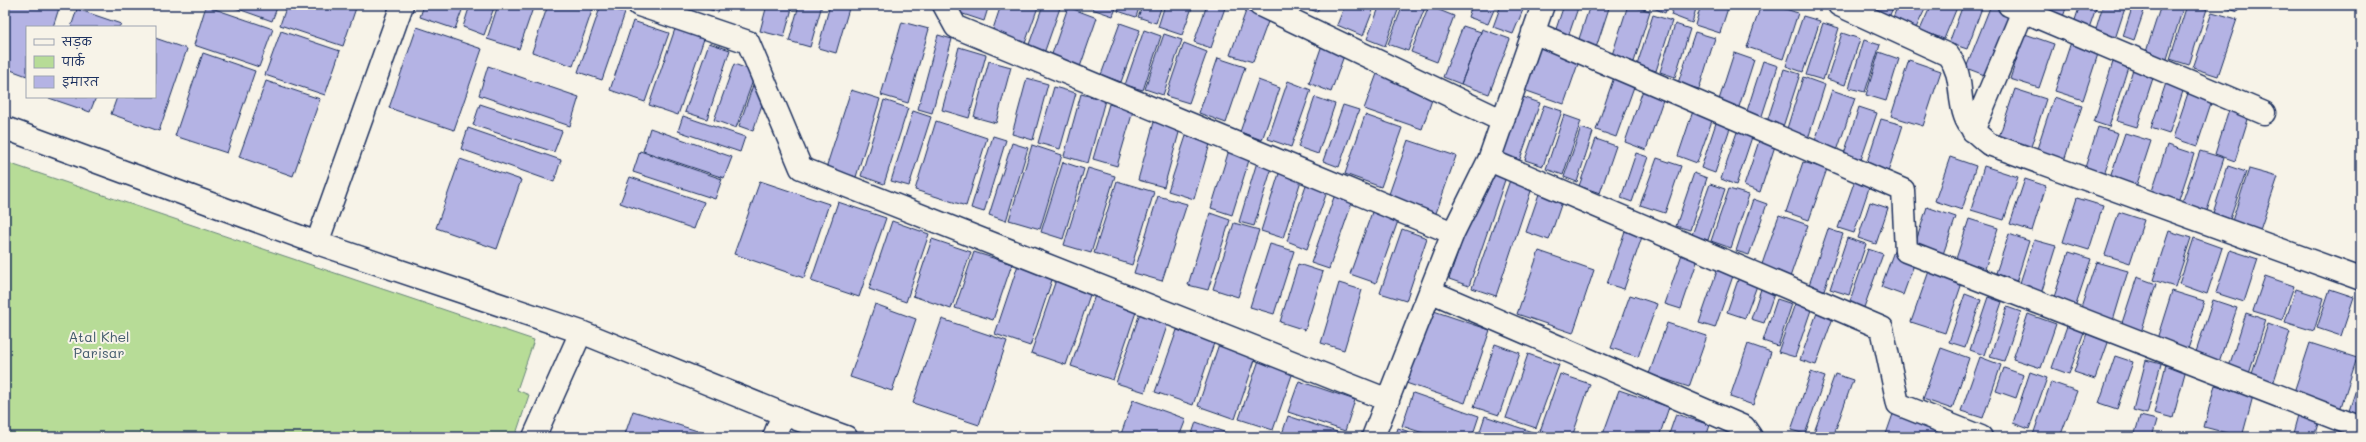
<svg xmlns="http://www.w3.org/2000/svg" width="2366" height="442" viewBox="0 0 2366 442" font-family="Mali,'Playpen Sans Deva',sans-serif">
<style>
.green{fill:#b7dc97;stroke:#69867a}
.building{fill:#b4b3e4;stroke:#1b2f5e}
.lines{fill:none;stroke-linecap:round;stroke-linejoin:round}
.street-casing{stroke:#1b2f5e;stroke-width:25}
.street{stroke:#f7f3e8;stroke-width:22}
.labels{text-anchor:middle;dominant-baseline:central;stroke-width:4;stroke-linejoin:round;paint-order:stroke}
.park-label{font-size:14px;fill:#425a6c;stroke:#f7f3e8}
</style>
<rect width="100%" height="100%" fill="#f7f3e8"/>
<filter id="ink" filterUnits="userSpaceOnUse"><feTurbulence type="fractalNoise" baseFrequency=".025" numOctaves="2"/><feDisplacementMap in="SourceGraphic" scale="8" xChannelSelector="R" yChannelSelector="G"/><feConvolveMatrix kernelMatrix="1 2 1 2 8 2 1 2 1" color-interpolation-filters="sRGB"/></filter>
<g filter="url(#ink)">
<path class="green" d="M5,162L534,340L517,390L529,395L515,437H5Z"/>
<path class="building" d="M5,5H60L53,27H27V76L5,68Z
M227,5H278L272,21Z
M287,5H357L343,46L280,25Z
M424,5H464L455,29L420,17Z
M470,5H495L484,35L463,27Z
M498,5H534L519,49L487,39Z
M548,5H594L573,66L532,52Z
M601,5L625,13L602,80L578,72Z
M692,5H720L718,12Z
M767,5H793L784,37L760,31Z
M799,5H822L810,47L789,41Z
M830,5H850L836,53L818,48Z
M960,5H989L984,21L957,12Z
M1001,5L1038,7L1023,49L990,38Z
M1043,5H1061L1042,59L1026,53Z
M1094,5H1117L1113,16L1092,9Z
M1120,5H1140L1136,17L1118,11Z
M1143,5H1162L1156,23L1138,17Z
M1165,5H1193L1182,35L1158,27Z
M1207,5H1226L1211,48L1194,42Z
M1299,5H1320L1317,12Z
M1345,5H1375L1363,36L1337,25Z
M1380,5H1400L1385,46L1367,39Z
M1403,5H1426L1408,51L1388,44Z
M1472,5H1496L1488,24L1468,17Z
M1501,5H1525L1513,34L1493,27Z
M1564,5H1579L1567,40L1554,35Z
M1590,5H1610L1595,51L1577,45Z
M1628,5L1650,11L1634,62L1612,55Z
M1647,5H1668L1665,13Z
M1674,5H1697L1692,23L1671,15Z
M1701,5H1729L1720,33L1695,25Z
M1761,5H1773L1798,13L1783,59L1747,47Z
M1857,5H1894L1888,20Z
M1898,5H1927L1916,28L1892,20Z
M1931,5H1958L1944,39L1920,30Z
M1963,5H1983L1967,49L1949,43Z
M1991,5L2011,13L1987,76L1966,68Z
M2041,5H2067L2062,20L2039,12Z
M2080,5H2097L2087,34L2072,29Z
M2103,5H2126L2115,39L2095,32Z
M2133,5H2146L2134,40L2123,36Z
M2161,5H2184L2166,62L2145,55Z
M2187,5L2207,9L2189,65L2170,59Z
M2218,5H2240L2238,12Z
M206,6L273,29L259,67L194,45Z
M1429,6L1454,16L1437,62L1411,52Z
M1068,7L1097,18L1080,67L1051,57Z
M77,9L121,24L119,27H71Z
M1246,11L1269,19L1253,62L1230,55Z
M2212,12L2237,19L2218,76L2193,68Z
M1653,15L1672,21L1656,71L1637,65Z
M1803,16L1820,21L1803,72L1786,66Z
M633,21L669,33L645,102L610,90Z
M902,22L929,29L908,103L881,95Z
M1120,23L1140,30L1121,82L1101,75Z
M1823,23L1839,28L1823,80L1806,75Z
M1675,24L1690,29L1675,77L1660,72Z
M676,26L705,36L678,115L649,105Z
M1463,26L1481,32L1461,84L1443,77Z
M417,27L482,49L454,130L389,108Z
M1482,29L1510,39L1489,94L1461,84Z
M1144,30L1161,36L1143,90L1125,85Z
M281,31L340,51L325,95L265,75Z
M1695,32L1715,38L1699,89L1678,83Z
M1842,33L1860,39L1845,85L1827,79Z
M1164,34L1182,40L1163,95L1145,89Z
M2025,34L2054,44L2039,88L2010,79Z
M938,35L952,39L932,113L918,109Z
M155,38L187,49L159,131L111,114L117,97H155Z
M1864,40L1880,45L1865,92L1849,88Z
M1323,42L1346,50L1331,92L1309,83Z
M2071,42L2099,51L2083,100L2055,91Z
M709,43L730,50L707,119L685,112Z
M1184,43L1207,52L1189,103L1166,96Z
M1540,45L1580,58L1564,104L1524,90Z
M959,47L986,55L969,118L942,110Z
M1879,52L1899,59L1886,101L1866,95Z
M203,53L255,71L227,153L175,136Z
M1734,53L1754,60L1737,113L1717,106Z
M1218,58L1245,67L1226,123L1199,113Z
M1909,60L1941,71L1923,126L1891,116Z
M989,61L1011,67L996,123L974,117Z
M1763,61L1778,66L1760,122L1745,117Z
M2113,62L2128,67L2109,127L2094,122Z
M734,64L756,72L736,128L714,120Z
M488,66L579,97L570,126L479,95Z
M1784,69L1800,74L1781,133L1765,128Z
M2133,69L2154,75L2137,127L2117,121Z
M1378,71L1435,91L1422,129L1364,109Z
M1614,77L1635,84L1616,137L1596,130Z
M1803,77L1825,85L1807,142L1785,135Z
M1027,78L1048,84L1033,140L1012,134Z
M1258,80L1280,88L1262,140L1240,132Z
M2167,80L2185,85L2169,134L2151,128Z
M266,81L320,99L293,176L239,157Z
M1288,81L1311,90L1291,147L1268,139Z
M753,85L767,90L753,131L739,126Z
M1054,87L1076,93L1060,149L1038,143Z
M1644,87L1665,94L1646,150L1625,142Z
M2190,87L2214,94L2197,146L2173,138Z
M2015,89L2046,99L2029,153L1997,143Z
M851,90L880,99L856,177L826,168Z
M1832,90L1855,98L1837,151L1814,144Z
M1081,94L1105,100L1088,163L1064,156Z
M1520,96L1540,103L1519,162L1500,155Z
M46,97H96L90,112Z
M1315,97L1335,104L1318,154L1298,147Z
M2054,97L2082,106L2062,167L2034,158Z
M884,100L908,108L884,184L861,176Z
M480,104L562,131L554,152L473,125Z
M1109,104L1133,111L1117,166L1093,159Z
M1343,105L1359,110L1339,167L1323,161Z
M1544,105L1562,111L1543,166L1525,160Z
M1859,107L1877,113L1861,160L1844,154Z
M2230,107L2250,113L2235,161L2215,154Z
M1694,108L1714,115L1697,163L1678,156Z
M913,111L931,117L909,186L891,181Z
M1365,115L1402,128L1381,187L1345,174Z
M1564,115L1581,121L1563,175L1546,169Z
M683,116L745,137L740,152L678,131Z
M1881,119L1903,125L1888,172L1866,165Z
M1717,120L1731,125L1715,173L1701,168Z
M936,121L987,138L966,206L915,190Z
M1154,122L1180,129L1164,187L1138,180Z
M2098,127L2118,133L2101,184L2082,177Z
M468,128L561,160L554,182L461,149Z
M650,128L732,157L724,178L643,151Z
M1581,128L1593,132L1577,182L1564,177Z
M1738,129L1753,134L1736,185L1721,179Z
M2125,133L2151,141L2136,187L2110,178Z
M993,136L1006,140L984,212L971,208Z
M1186,136L1210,144L1194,199L1168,191Z
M1596,139L1616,146L1600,193L1579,186Z
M1408,140L1456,156L1435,216L1387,200Z
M1759,141L1775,146L1760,192L1744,186Z
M1012,143L1028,148L1006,221L989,215Z
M1032,145L1062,155L1040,229L1009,220Z
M2167,145L2194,154L2178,203L2151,194Z
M1229,150L1250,157L1232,215L1211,208Z
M640,151L722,179L715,199L633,172Z
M2200,151L2224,158L2206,214L2181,206Z
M1636,153L1648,157L1632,202L1621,198Z
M1950,157L1976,166L1962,210L1935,201Z
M1657,158L1681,166L1665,213L1640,205Z
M460,159L521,180L497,249L436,228Z
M1063,162L1084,169L1063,239L1041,232Z
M1257,162L1272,167L1254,226L1239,222Z
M1803,162L1827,169L1809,220L1786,212Z
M1984,166L2018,177L2004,220L1971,210Z
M2228,166L2246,172L2230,219L2213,213Z
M1281,167L1303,174L1283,238L1261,231Z
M1088,168L1115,176L1091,253L1064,245Z
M2249,169L2278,177L2259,233L2231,224Z
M1486,171L1506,177L1469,286L1449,279Z
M1694,173L1707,178L1690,230L1676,226Z
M630,177L704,202L694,229L620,203Z
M1856,177L1871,182L1854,233L1838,228Z
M1308,179L1329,186L1307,249L1287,241Z
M2025,179L2046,186L2032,231L2010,224Z
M1510,180L1532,188L1496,296L1472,288Z
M760,181L829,204L804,278L734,254Z
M1117,181L1154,192L1132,265L1094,253Z
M1710,184L1725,189L1708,240L1692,235Z
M1541,188L1564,196L1549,240L1526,232Z
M1729,189L1749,195L1731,248L1711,241Z
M1158,196L1187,204L1162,281L1134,273Z
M1334,197L1352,203L1329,269L1311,263Z
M2077,198L2103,206L2089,250L2063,242Z
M1753,199L1767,204L1749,255L1736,251Z
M838,202L886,218L859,297L811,281Z
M1870,202L1888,208L1876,244L1858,238Z
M1927,207L1956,217L1941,260L1913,251Z
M1372,212L1398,221L1376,283L1350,274Z
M2119,212L2144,220L2130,263L2105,255Z
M1210,213L1230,220L1208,290L1188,285Z
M1779,215L1808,225L1789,280L1760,270Z
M1969,219L1998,228L1982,278L1953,268Z
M892,221L929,234L906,302L869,289Z
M1234,223L1259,230L1238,297L1213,289Z
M1626,228L1643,234L1624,289L1607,284Z
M1402,229L1427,238L1406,301L1380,293Z
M1828,229L1843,234L1823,293L1808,288Z
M2169,231L2191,238L2175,287L2153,280Z
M2009,234L2029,241L2014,289L1993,282Z
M1847,238L1866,244L1849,295L1830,289Z
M2194,238L2222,248L2207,294L2179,284Z
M932,239L971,252L951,309L913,296Z
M2034,240L2056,246L2040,297L2018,289Z
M1270,244L1294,251L1274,314L1250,307Z
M1868,249L1883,254L1862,313L1848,307Z
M2230,250L2258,259L2244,302L2216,293Z
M1539,251L1594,270L1573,333L1517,314Z
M1683,251L1699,256L1681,309L1665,304Z
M1894,251L1916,259L1903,295L1881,287Z
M974,252L1012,264L993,320L955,308Z
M2069,252L2091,259L2075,307L2053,300Z
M2096,262L2128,271L2113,321L2080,311Z
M1298,264L1323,272L1305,330L1280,322Z
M1018,265L1053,277L1030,346L995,334Z
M1718,268L1734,273L1715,328L1699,323Z
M1929,271L1962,283L1945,333L1911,322Z
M2265,276L2294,286L2282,320L2253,311Z
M1057,277L1092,289L1066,365L1031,353Z
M1739,277L1758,283L1745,318L1727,312Z
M2137,277L2156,284L2140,336L2120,329Z
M1339,283L1362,290L1344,350L1321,343Z
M1762,286L1775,291L1764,323L1751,319Z
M2296,289L2324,298L2314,331L2285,322Z
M2330,289L2354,297L2341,336L2317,328Z
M2172,291L2204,301L2187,352L2156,342Z
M1965,294L1981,300L1965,347L1949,342Z
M1095,295L1137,309L1113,380L1071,366Z
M1630,295L1657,304L1638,357L1611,348Z
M1988,297L2002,302L1984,355L1970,350Z
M1797,298L1813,304L1795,357L1778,352Z
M1777,299L1792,304L1778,346L1763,341Z
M2213,300L2237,308L2218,365L2194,358Z
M875,304L916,319L892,391L850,377Z
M2007,307L2021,312L2004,361L1990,357Z
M1428,309L1490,330L1465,403L1403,382Z
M1818,310L1834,315L1816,365L1800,360Z
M1140,313L1168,323L1145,392L1116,383Z
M2246,313L2266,320L2248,377L2228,370Z
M2028,314L2056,324L2041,368L2013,359Z
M942,319L1007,341L979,425L913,403Z
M1667,323L1707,336L1689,387L1649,374Z
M2268,324L2290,332L2272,387L2250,380Z
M2067,326L2084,332L2069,374L2052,368Z
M1177,330L1214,343L1193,405L1155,392Z
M2087,333L2109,340L2095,379L2074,372Z
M1221,338L1258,351L1235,419L1198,406Z
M2310,343L2357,358L2340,410L2293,395Z
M1495,344L1520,353L1499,415L1474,407Z
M1748,344L1771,352L1753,405L1730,397Z
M1941,348L1969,358L1952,409L1923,399Z
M1528,354L1559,365L1536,428L1506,418Z
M2115,356L2133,362L2117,409L2099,403Z
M1980,357L2001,365L1983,418L1961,411Z
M1259,360L1293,372L1273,430L1239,419Z
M2146,360L2161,364L2147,414L2133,410Z
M2166,364L2186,369L2173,418L2154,413Z
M2004,368L2024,375L2016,398L1996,391Z
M1811,372L1825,377L1805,434L1791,430Z
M2030,372L2047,378L2029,429L2013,423Z
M1560,374L1590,384L1572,437H1558L1540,431Z
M1835,374L1853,380L1833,437H1821L1813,435Z
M2361,374V421L2347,417Z
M1299,381L1355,400L1345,431L1288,412Z
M2051,382L2077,391L2060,437H2038L2033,435Z
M2215,385L2253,396L2242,437L2204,427Z
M1619,390L1669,407L1659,437H1602Z
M1413,393L1479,416L1472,437H1435L1402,426Z
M1133,400L1186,419L1179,437H1120Z
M633,411L717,437H624Z
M1676,414L1710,425L1706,437H1668Z
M1893,414L1939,430L1937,437H1885Z
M2298,415L2319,420L2314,437H2292Z
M1288,416L1340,433L1339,437H1281Z
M1485,416L1547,437H1478Z
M2140,416L2157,420L2152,437H2134Z
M1196,422L1238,437H1191Z
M1398,428L1424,437H1395Z
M2201,434L2213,437H2200Z
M2331,434L2345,437H2330Z"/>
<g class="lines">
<defs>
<path id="street" d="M639,5L748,42L801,168L1388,400
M944,5L956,27L1453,233
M1260,5L1501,120
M1839,5L1948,55C1964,76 1957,94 1965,116C1969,128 1979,136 1989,144L2361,279
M2009,5L2264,113
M1533,32L1903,190L1906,251L2361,428
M5,128L317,243L581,332L783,414L846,437
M1973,131L2023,11L2018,5
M1489,160L1882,328L1898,404L1981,437
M317,243L402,5
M1432,292L1744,427L1751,437
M534,437L581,332
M774,437L783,414
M1373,437L1453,233L1489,160L1543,5"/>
</defs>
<use href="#street" class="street-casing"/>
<use href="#street" class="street"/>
</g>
</g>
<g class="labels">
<g class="park-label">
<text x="99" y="336">Atal Khel<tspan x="99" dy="16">Parisar</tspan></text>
</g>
</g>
<rect width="2366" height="442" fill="none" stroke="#f7f3e8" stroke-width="20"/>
<rect x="10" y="10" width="2346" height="422" fill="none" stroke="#1b2f5e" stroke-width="1.5" filter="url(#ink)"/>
<rect x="26" y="26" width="130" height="72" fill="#f7f3e8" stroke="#9fa5b1"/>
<rect x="34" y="39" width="20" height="6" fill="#f7f3e8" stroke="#9fa5b1"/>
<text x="62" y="46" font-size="12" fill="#1b2f5e">सड़क</text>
<rect x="34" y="56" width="20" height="12" fill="#b7dc97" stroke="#9fa5b1"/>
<text x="62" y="66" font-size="12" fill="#1b2f5e">पार्क</text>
<rect x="34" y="76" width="20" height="12" fill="#b4b3e4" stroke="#9fa5b1"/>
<text x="62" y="86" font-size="12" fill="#1b2f5e">इमारत</text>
</svg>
